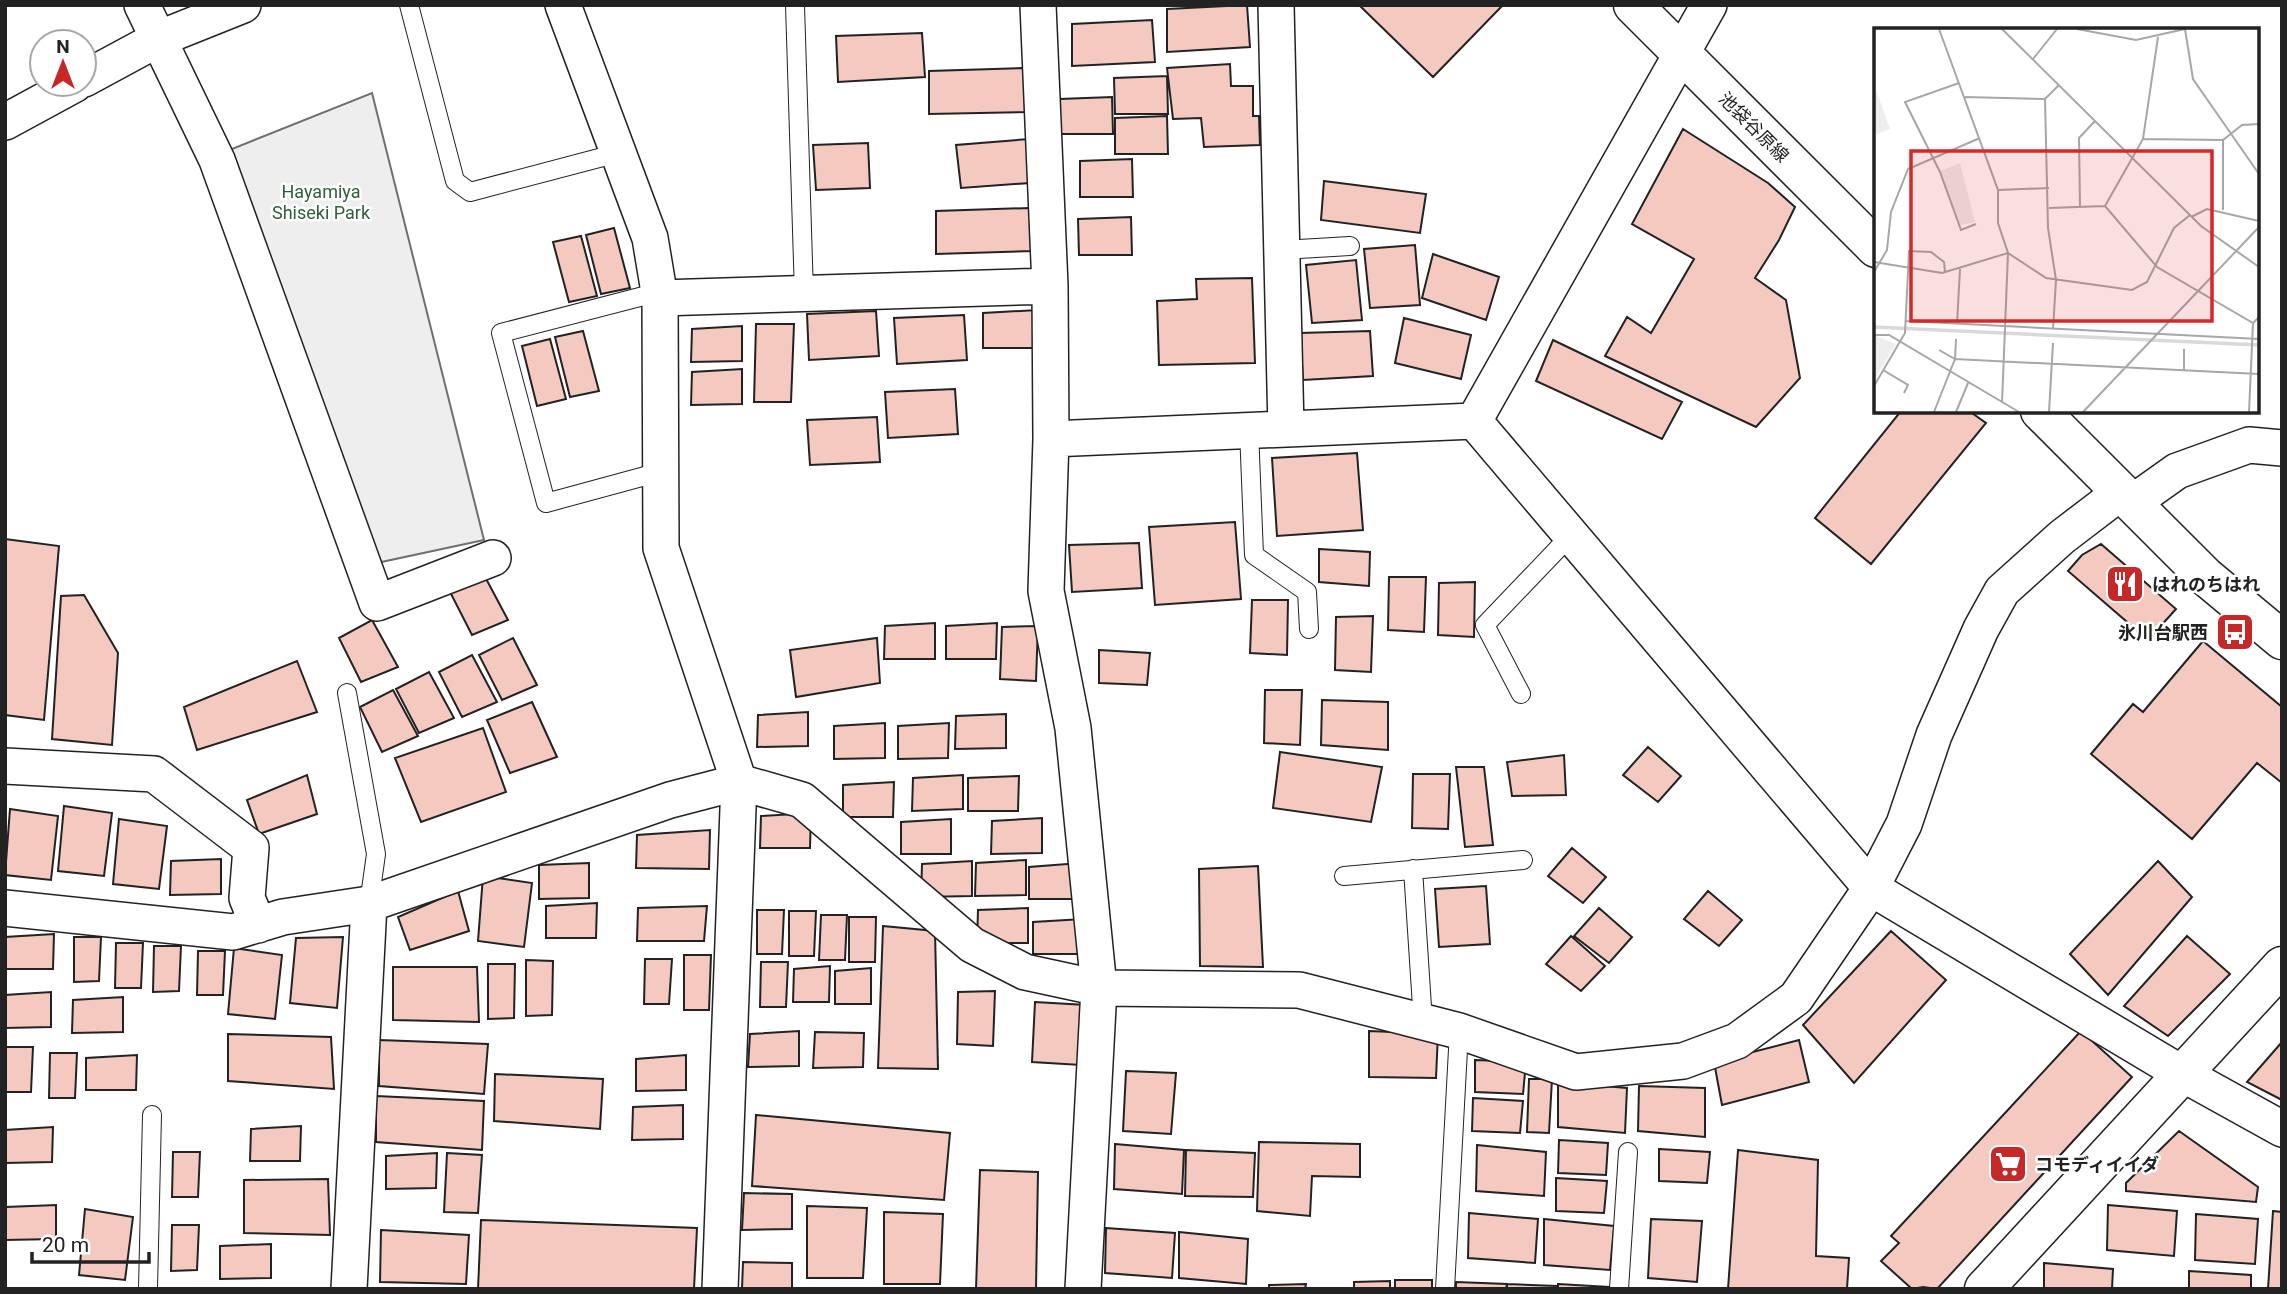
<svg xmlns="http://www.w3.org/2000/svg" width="2287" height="1294" viewBox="0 0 2287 1294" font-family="Roboto,'Noto Sans JP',sans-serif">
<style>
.green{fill:#eee;stroke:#6f6f6f;stroke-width:2}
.building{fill:#f3c9c0;stroke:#222;stroke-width:2}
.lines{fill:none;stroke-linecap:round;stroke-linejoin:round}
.lane-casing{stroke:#222;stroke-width:20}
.street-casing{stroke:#222;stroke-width:38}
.secondary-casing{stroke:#222;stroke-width:41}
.lane{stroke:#fff;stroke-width:18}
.street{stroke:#fff;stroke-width:35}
.secondary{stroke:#fff;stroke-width:38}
.labels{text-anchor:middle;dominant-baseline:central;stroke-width:5;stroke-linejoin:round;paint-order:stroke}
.street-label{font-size:18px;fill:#222;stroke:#fff}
.park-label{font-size:18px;fill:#2f5e38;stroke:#fff}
.poi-label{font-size:18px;font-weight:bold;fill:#222;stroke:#fff;text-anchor:start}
.inset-river{fill:none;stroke:#d9d9d9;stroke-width:3.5}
.inset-road{fill:none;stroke:#a7a7a7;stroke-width:2}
.view{fill:#d62828;fill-opacity:0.15;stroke:#d62828;stroke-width:3.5}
.inset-edge{fill:none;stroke:#222;stroke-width:3.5}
</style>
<rect width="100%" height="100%" fill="#fff"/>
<path class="green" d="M372,93L484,540L372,564L222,153Z"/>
<path class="building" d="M1247,5L1250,47L1167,52V9Z
M1359,5H1503L1433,77Z
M1152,20L1155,62L1072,66V24Z
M922,33L925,77L838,82L836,36Z
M1230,64L1231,86H1253V116H1259L1260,145L1204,147L1201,118L1173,119L1167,68Z
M1023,68L1026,112L929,114V71Z
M1167,76L1168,114H1115L1114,78Z
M1112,97L1113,134H1060V99Z
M1167,116L1168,154H1115V118Z
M1683,129L1768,183L1795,207L1779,240L1755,278L1786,300L1800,378L1756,427L1605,356L1627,317L1651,333L1694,259L1632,224Z
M1029,139L1030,183L961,188L956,145Z
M868,143L870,188L816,190L813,145Z
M1132,159L1133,197H1080V161Z
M1324,181L1426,194L1420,233L1321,220Z
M1029,208L1033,251L936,254V211Z
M1131,217L1132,255H1079L1078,219Z
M614,228L630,288L601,294L586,235Z
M581,236L597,296L569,302L553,242Z
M1415,245L1420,305L1370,308L1364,249Z
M1433,254L1499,277L1486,320L1422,298Z
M1356,260L1362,320L1312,323L1306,265Z
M1252,278L1255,363L1159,365L1157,301L1197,299L1196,279Z
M1038,310L1039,348H983V313Z
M876,311L879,356L809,360L807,314Z
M964,315L967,360L897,364L894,318Z
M1404,318L1471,335L1461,379L1395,363Z
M756,324H794L791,402H754Z
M742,326V361L691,362L692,329Z
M583,331L599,391L570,397L555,337Z
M1370,331L1373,376L1303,380L1300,333Z
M550,339L566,399L537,406L522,346Z
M1553,340L1682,402L1662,439L1536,381Z
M742,369V404L691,405L692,372Z
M955,389L958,434L888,438L885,392Z
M1901,411H1969L1986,423L1871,564L1815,518Z
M877,417L880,462L810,465L807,420Z
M1357,453L1363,530L1277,536L1272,458Z
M1235,522L1241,599L1155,605L1149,527Z
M5,539L59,546L44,720L5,715Z
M1139,543L1142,588L1072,592L1069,545Z
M2101,544L2176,609L2148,640L2068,571L2082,555Z
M1319,549L1370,552L1369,586L1319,582Z
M483,573L508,620L472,635L449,590Z
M1389,577H1426L1424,632L1388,630Z
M1475,582L1474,637L1438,635L1439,583Z
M84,595L118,653L112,745L52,739L61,596Z
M1252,600H1288L1287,655L1250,653Z
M1373,616L1371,672L1335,670L1336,617Z
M372,620L398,667L361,682L339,638Z
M935,623V659H884L885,626Z
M997,623L996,659H946V626Z
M1038,626L1036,681L1000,679L1002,627Z
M513,638L537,685L502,700L479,655Z
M877,638L880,683L796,697L790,650Z
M2203,641L2282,707V783L2257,763L2192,839L2091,754L2133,704L2143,712Z
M1099,650L1150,653L1147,685L1099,683Z
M472,655L497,702L462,717L439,672Z
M297,661L317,712L197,750L184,707Z
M429,672L454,718L419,733L396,689Z
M393,690L418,736L382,752L360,707Z
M1265,690H1302L1300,745L1264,743Z
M1322,700L1388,702V750L1321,745Z
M532,702L557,757L510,773L487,720Z
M808,712V746L757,747L758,715Z
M1006,714V748L955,749L956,716Z
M885,723V758L834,759V726Z
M949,723L948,758L898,759V726Z
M483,728L506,792L421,822L395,758Z
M1648,747L1681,776L1658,802L1623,775Z
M1280,752L1382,767L1371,822L1273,808Z
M1564,755L1566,795L1512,796L1507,762Z
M1456,767H1484L1493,845L1465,847Z
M1413,774H1450L1448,829L1412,828Z
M307,775L317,814L259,834L247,800Z
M963,775V809L912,811L913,778Z
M1019,776L1018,811H968V778Z
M894,782L893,817H843V785Z
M64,806L112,813L104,876L58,871Z
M10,809L58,816L51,880L5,875Z
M811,813L810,848H760L761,816Z
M1042,818V853L991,854L992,821Z
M119,819L167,826L159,889L113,884Z
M951,819V854H901V822Z
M710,830L709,869L636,868L637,835Z
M1572,848L1606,877L1583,903L1548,876Z
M221,859V894L170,895L171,861Z
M1026,860V895L975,896L976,863Z
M972,861V896L921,897L922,864Z
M2158,861L2192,897L2108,995L2070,954Z
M589,863V898L539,899V865Z
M1080,863L1079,899H1029V867Z
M1258,866L1263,967L1200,966L1199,869Z
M483,876L532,883L524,947L478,941Z
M1486,886L1490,944L1439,947L1435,889Z
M458,891L469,931L410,950L398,917Z
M1708,891L1742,920L1719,946L1684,919Z
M597,903L596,938H546V906Z
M707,906L704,941H637L638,908Z
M1028,908V943H977L978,910Z
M1599,908L1632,937L1609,963L1574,936Z
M757,910H784L782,954H757Z
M789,911H816L814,956H789Z
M821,915H847L845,960H819Z
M849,917H876L875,962H849Z
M1083,919V954H1033V922Z
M883,926L935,931L938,1069L878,1068Z
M1891,931L1946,980L1854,1083L1803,1025Z
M54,934L53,969H5V937Z
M1571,936L1605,966L1581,991L1546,964Z
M2187,936L2230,974L2168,1036L2124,1006Z
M74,937H101L99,981L74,982Z
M343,937L337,1008L290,1003L296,938Z
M116,943H143L141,988H115Z
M154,946H181L179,991L153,992Z
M234,948L282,955L275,1019L228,1014Z
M198,951H225L223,995H197Z
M684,955H711L709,1010H684Z
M645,959H672L669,1004H644Z
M526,960L553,961L552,1015L526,1016Z
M761,962H788L786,1007H760Z
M488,964H515L514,1018L488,1019Z
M830,966L829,1002H793L794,969Z
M393,967H477L479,1022L393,1020Z
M871,968V1004H835V971Z
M995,991L993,1046L957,1044L958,992Z
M51,992V1027L5,1028V995Z
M123,997V1032L72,1033L73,1000Z
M1035,1002L1086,1005L1081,1065L1032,1062Z
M799,1031V1066L748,1067L750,1034Z
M1369,1031L1438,1034L1436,1078L1369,1077Z
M2081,1031L2132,1077L1937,1289L1923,1287L1912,1289L1881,1261L1899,1243L1891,1236Z
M815,1032L864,1033L863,1067L813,1068Z
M228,1034L331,1037L334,1089L228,1081Z
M379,1040L488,1044L484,1094L379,1086Z
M1799,1040L1809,1082L1722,1105L1714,1062Z
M2282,1042V1100L2247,1082Z
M6,1047H33L31,1092H5Z
M50,1053H77L75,1098H49Z
M137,1055L136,1090H86V1058Z
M686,1055V1090L636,1091V1059Z
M1475,1060L1526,1062L1523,1094L1475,1092Z
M1126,1071L1176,1073L1171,1134L1123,1131Z
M495,1074L603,1079L600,1129L494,1121Z
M1529,1079H1552L1549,1133L1527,1132Z
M1558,1082L1627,1088L1625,1133L1558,1127Z
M1639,1086L1705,1088V1137L1638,1131Z
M376,1096L484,1101L482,1150L376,1142Z
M1473,1098L1523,1101L1520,1133L1472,1131Z
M683,1105V1139L632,1140L633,1107Z
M756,1115L950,1133L944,1200L752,1186Z
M301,1126L300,1161H250L251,1129Z
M53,1127L52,1162L5,1163V1130Z
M2179,1131L2258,1187L2256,1202L2126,1191V1183Z
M1559,1140L1608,1143L1606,1175L1558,1173Z
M1259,1142L1360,1144V1177L1312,1176L1310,1216L1257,1211Z
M1115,1144L1184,1150L1182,1194L1114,1189Z
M1477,1145L1546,1152L1544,1196L1476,1191Z
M1659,1149L1710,1152L1707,1183L1659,1181Z
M1186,1150L1255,1153L1253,1197L1185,1196Z
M1738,1150L1818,1160L1816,1256L1849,1258L1847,1289H1728Z
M173,1152H200L198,1197H172Z
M437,1153L436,1188L386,1189V1156Z
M447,1153L482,1155L478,1213L444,1212Z
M980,1170L1038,1172L1036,1289H976Z
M1556,1178L1607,1181L1604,1213L1556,1211Z
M328,1179L330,1235L244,1233V1180Z
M744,1193L792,1194V1229L742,1230Z
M56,1205V1239L5,1240L6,1207Z
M2108,1205L2177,1211L2174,1256L2107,1250Z
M807,1206L867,1208L863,1278H807Z
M85,1209L133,1217L125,1280L79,1275Z
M2273,1211L2282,1212V1289H2268Z
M884,1212L943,1214L940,1284H884Z
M1469,1213L1538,1219L1535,1263L1468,1258Z
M2196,1214L2258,1219L2255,1264L2195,1260Z
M1544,1219L1614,1226L1610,1270L1544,1265Z
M1651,1219L1702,1221L1697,1282L1648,1278Z
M481,1220L697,1228L694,1289H478Z
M172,1225H199L197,1270L171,1271Z
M1106,1228L1175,1233L1172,1278L1105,1273Z
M381,1230L469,1235L466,1284L380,1282Z
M1179,1232L1248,1239L1246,1284L1179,1278Z
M271,1244V1278L220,1279V1246Z
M743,1262L792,1263V1289H742Z
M2044,1263L2113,1269L2112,1289H2044Z
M2189,1271L2251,1275V1289H2189Z
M1395,1280H1432V1289H1395Z
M1390,1281V1289H1354V1282Z
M1456,1282L1507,1284L1506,1289H1456Z
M1306,1284L1305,1289H1269V1285Z
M1507,1284L1557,1286V1289H1507Z
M1558,1284L1609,1287V1289H1558Z"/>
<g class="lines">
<defs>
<path id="lane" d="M409,5L455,181L470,192L618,153
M795,5L804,294
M1282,250L1350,246
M659,292L501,333L546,503L660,472
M1249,430L1254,555L1307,592L1309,629
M347,693L376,854L369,904
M1521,694L1485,625L1570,536
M1413,869L1423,1022
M1344,876L1523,860
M148,1289L152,1115
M1445,1289L1459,1031
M1619,1289L1628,1152"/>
<path id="street" d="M142,5L217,160L377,603L493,558
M563,5L650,238L660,298L661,548L739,782L720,1289
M1038,5L1050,286L1051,439L1046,591L1073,728L1099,988L1083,1289
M1276,5L1286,429
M84,79L158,39L243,5
M5,122L75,84
M660,298L1050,286
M1474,421L1871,888L2181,1073L2282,1129
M1051,439L1474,421L1709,5
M2132,503L2177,471L2249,445L2282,448
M5,766L154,774L251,848L247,898L258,925
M5,908L233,932L283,917L369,904L670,800L739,782L802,800L972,945L1025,972L1099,988L1299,990L1459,1031L1576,1072L1683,1061L1737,1041L1796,998L1871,888L1904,824L1934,735L1981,629L2002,591L2062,537L2121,492
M349,1289L369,904"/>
<path id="secondary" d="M1633,5L1876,248
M2040,411L2205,576L2282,640
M1984,1289L2282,966"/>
</defs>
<use href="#lane" class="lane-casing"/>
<use href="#street" class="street-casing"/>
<use href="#secondary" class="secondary-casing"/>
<use href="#lane" class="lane"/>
<use href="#street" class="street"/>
<use href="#secondary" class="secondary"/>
</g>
<defs>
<symbol id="restaurant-square" viewBox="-11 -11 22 22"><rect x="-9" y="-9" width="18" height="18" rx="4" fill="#c62828" stroke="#fff"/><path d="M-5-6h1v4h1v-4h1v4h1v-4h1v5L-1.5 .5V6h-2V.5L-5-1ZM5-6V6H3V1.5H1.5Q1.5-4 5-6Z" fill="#fff"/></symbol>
<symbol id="bus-square" viewBox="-11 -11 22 22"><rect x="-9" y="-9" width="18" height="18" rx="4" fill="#c62828" stroke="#fff"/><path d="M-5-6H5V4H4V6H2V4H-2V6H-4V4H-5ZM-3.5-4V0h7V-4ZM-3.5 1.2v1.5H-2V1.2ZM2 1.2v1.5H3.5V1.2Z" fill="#fff"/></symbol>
<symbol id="supermarket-square" viewBox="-11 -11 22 22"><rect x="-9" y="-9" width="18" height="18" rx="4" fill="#c62828" stroke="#fff"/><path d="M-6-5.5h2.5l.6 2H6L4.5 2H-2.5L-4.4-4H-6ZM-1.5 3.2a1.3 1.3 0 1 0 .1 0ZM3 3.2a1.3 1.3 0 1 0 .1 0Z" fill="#fff"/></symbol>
</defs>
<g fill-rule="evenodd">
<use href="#restaurant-square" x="2103" y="562" width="44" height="44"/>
<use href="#bus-square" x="2213" y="610" width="44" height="44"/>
<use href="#supermarket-square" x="1986" y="1142" width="44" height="44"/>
</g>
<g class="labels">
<g class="street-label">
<text transform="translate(1754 127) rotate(45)">池袋谷原線</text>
</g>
<g class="park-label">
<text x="321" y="191">Hayamiya<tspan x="321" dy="21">Shiseki Park</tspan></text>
</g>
<g class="poi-label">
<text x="2152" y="584">はれのちはれ</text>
<text x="2208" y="632" text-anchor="end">氷川台駅西</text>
<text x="2035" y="1164">コモディイイダ</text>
</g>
</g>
<g transform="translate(1874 28)">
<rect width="385" height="385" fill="#fff"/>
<path d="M0,56L16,101L0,107ZM86,135L101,194L86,197L66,143ZM0,307L22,316L0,353Z" fill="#eee"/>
<path class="inset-river" d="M0,299L385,317"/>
<path class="inset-road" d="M65,1L124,162V195L134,225L128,375M128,1L327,198L385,239M203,1L262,12L311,1M311,1L319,51L385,146M159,31L183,1M85,55L31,74L66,144L87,202L102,196M91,69L171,71L185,57M171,71L174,200L182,252L179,301M269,111L349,112L368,97L385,96M349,112V182M124,162L175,160M231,178L283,239L379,295L385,289M206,179L205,110L221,93M175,180L231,178L269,111L284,9M317,189L333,181L385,193M0,234L68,245L134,225L172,250L258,262L273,254L300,200L316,187M0,244L13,222L17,184L34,141L106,110M32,293L385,311M83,296L86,241M0,307H15L145,384M65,322L81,331L82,311M9,342L34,357L30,365M310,343V321M0,358L31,305L35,223L57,224L70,234L71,244M60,384L81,331L385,346M82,384L94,355M175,384L179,315M209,384L385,199M375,384L379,295"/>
<path class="view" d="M37,123H338V293H37Z"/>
<rect width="385" height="385" class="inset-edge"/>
</g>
<rect width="2287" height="1294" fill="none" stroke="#222222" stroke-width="14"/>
<g transform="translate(63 63)"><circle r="33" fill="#ffffff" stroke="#a7a7a7" stroke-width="2"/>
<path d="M0-5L12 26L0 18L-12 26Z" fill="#c62828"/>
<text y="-10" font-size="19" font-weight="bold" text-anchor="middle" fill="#222222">N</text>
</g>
<path d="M32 1252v10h117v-10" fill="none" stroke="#222222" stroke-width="3.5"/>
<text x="42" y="1252" font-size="21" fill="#222222" stroke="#ffffff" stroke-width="5" paint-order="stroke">20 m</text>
</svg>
